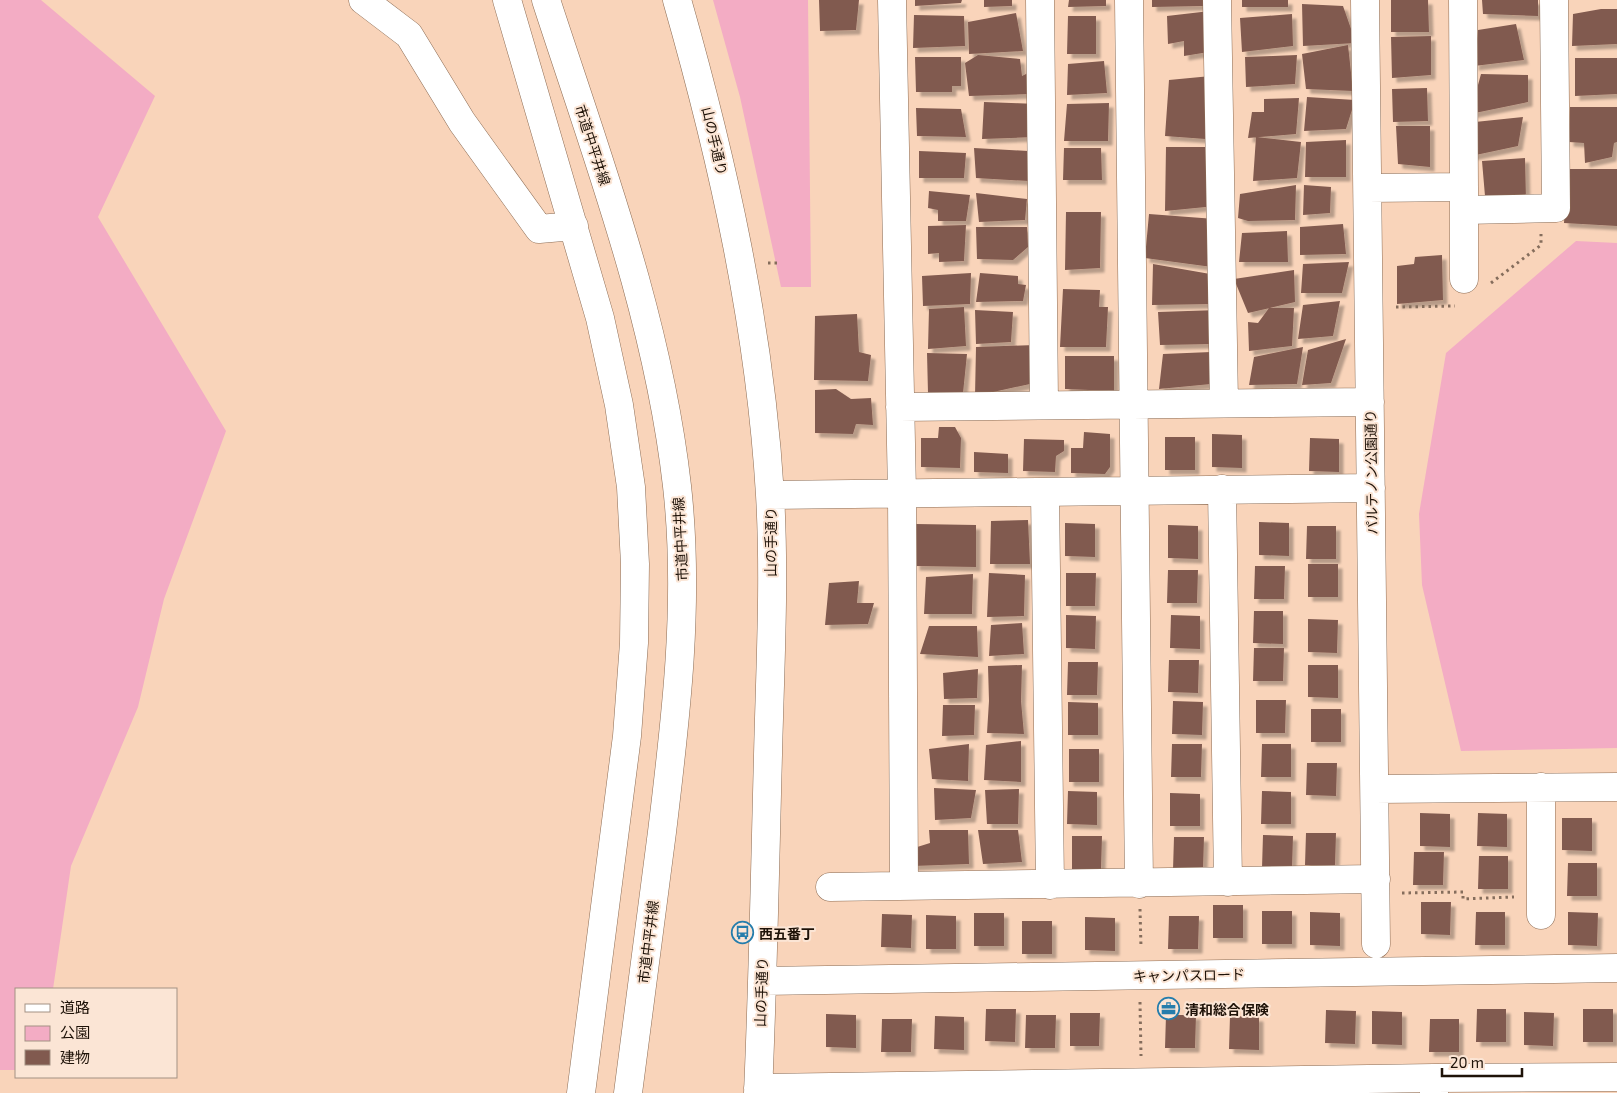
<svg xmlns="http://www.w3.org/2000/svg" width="1617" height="1093" viewBox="0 0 1617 1093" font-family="'Exo 2','Noto Sans JP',sans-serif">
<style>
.green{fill:#f3acc4}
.building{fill:#815a4f;filter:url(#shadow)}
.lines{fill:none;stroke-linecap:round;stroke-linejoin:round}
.minor-casing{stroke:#8c6c54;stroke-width:29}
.path{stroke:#856d5c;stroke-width:3;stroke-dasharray:2.5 4;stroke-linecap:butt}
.minor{stroke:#fff;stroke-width:28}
.labels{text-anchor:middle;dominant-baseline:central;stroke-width:4;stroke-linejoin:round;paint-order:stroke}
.street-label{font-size:14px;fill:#1e1208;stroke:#fbe5d5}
.poi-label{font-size:14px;font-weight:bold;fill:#1e1208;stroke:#fbe5d5;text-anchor:start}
</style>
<defs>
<filter id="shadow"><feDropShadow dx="4.5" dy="4.5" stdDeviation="1" flood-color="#0004"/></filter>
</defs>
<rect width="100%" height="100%" fill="#f9d4ba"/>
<path class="green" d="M0,0H41L155,96L98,217L226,431L164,599L138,707L71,866L53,989H16V1070H0Z
M713,0H808L811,287H781L740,97Z
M1576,241L1617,243V748L1461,751L1422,585L1419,514L1446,353Z"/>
<path class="building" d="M819,0H859L856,30L820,31Z
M915,0H962L961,3L915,6Z
M984,0H1012V6L984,7Z
M1069,0H1106V6L1068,7Z
M1152,0H1205L1204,6L1152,7Z
M1242,0H1288V7H1242Z
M1391,0H1428L1429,32H1391Z
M1482,0H1538V16L1483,14Z
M1302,4L1343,6L1356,43L1303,46Z
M1601,9H1617V44L1572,46L1573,14Z
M1210,11L1215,51L1184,56V41L1168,44L1167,16Z
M1016,13L1023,51L969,54L968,22Z
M1292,14L1293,46L1242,52L1240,18Z
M914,15L964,16L965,46L913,48Z
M1068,16H1096V54H1067Z
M1516,24L1524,60L1474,66L1478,30Z
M1431,36V75L1392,78L1391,37Z
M1348,45L1353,91L1306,89L1302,54Z
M978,55L1020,59L1022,76L1028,73L1032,94L969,96L965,63Z
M1297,55L1295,84L1246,87L1245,57Z
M915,57H961V86H952V92H916Z
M1575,58H1617V94L1575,96Z
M1104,61L1107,93L1067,95L1068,64Z
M1481,74L1528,75V102L1470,114Z
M1211,76L1219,140L1165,136L1169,80Z
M1427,88L1428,121L1393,122L1392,89Z
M1307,97L1355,100L1346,129L1304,131Z
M1299,98L1296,134L1248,138L1252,112H1264V99Z
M984,102L1037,104L1035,137L982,139Z
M1109,103L1108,141H1064L1067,104Z
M1570,107H1617V142L1614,143L1612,157L1585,163L1584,143L1569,142Z
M916,108L961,109L966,137L917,136Z
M1523,117L1518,146L1471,156L1475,122Z
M1396,126H1430V167L1398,164Z
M1256,137L1301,142L1297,178L1253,181Z
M1346,140V177H1305L1306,142Z
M1166,147H1214L1216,206L1165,211Z
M974,148L1028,151L1029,181L976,178Z
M1064,148H1101L1102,180H1063Z
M919,151L966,153L964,178H919Z
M1525,158L1526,200L1485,196L1482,161Z
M1567,169H1617V226L1564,223Z
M1296,185L1295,220L1248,221L1238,218L1240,194Z
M1304,185L1331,187L1330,213L1303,215Z
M929,191L970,195L966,221H938V210L928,208Z
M976,193L1027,199L1025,220L979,222Z
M1066,212H1101L1100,268L1065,270Z
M1149,214L1215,219L1212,267L1145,258Z
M1343,224L1346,254L1300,255V227Z
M966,225L964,261L939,262V253L928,254V226Z
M976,227H1027L1028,247L1013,260L977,259Z
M1287,231L1288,262H1239L1242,233Z
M1442,255L1443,300L1397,304V266L1414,264L1415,257Z
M1349,262L1342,293H1301L1303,264Z
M1153,264L1216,275L1215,304L1152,305Z
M1294,270L1295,302L1248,313L1234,279Z
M971,273L970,304L923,306L922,276Z
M980,273L1018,276V284L1026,285L1023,301L976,302Z
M1063,289L1100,290L1099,307H1108L1106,347H1060Z
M1340,301L1333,336L1298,339L1303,305Z
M964,307L966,346L928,349L929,309Z
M1269,308H1294L1292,346L1249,351L1248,322L1258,323Z
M975,310L1013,312L1011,342L976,344Z
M1218,310L1214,344L1160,345L1158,312Z
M857,314L859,352L871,355L868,381L814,380L815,316Z
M1346,339L1331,383L1302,385L1308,350Z
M1035,345L1030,384L975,396L976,347Z
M1303,347L1297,384L1249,385L1254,357Z
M1211,352V384L1159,389L1163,354Z
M927,353L967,354L963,393H928Z
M1065,356H1114V391L1065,389Z
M836,389L851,399L871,398L873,425L856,424L853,434L815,433V390Z
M939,427H955L961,438L960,468L921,467V438H938Z
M1084,432L1110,434V467L1105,474L1071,473V448H1083Z
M1212,434L1242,435V468L1212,467Z
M1165,437H1195V470H1165Z
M1310,438L1339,439V472L1309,471Z
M1024,439L1064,440V451L1056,456L1055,472L1023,471Z
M974,452L1008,454V473L974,472Z
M1028,520L1030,564H990L991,521Z
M1259,522L1289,523V556L1259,555Z
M1065,523L1095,524V557L1065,556Z
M916,524L976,525V567L915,566Z
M1168,525L1198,526V559L1168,558Z
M1307,526H1336V559H1306Z
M1308,564H1338V597H1308Z
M1255,566H1285L1284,599H1254Z
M1168,570H1198L1197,603H1167Z
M989,573L1025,575L1024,616L987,617Z
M1066,573H1096L1095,606H1066Z
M973,574L972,614H924L926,577Z
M859,581L857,603H874L868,624L825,625L829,583Z
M1254,611H1283V644L1253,643Z
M1066,615L1096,616L1095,649L1066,648Z
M1171,615L1200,616V649L1170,648Z
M1308,619L1338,620L1337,653L1308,652Z
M1022,623L1024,654L989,656L991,625Z
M929,626H977L978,657L920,654Z
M1254,648H1284L1283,681H1253Z
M1169,660H1199L1198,693L1168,692Z
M1068,662H1098L1097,695H1067Z
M1022,665L1021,701L1024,734L987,733L989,701L988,666Z
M1308,665H1338V698L1308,697Z
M978,669L977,698L944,699L943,673Z
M1256,700H1286L1285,733H1256Z
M1173,701L1203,702L1202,735L1172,734Z
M1068,702L1098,703V735H1068Z
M943,705H975L974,735L942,736Z
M1311,709H1341V742H1311Z
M1021,741V782L984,780L986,745Z
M969,744L968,781L932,779L929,749Z
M1172,744H1202L1201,777H1171Z
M1262,744H1291V777H1261Z
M1069,749H1099V782H1069Z
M1307,763H1337L1336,796L1306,795Z
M934,788L976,790L971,818L935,820Z
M1019,789L1018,824H987L985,790Z
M1068,791L1097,792V825L1067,824Z
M1262,791L1291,792V824H1261Z
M1170,793L1200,794V826H1170Z
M1420,813L1450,814V847L1420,846Z
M1478,813L1507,814V847L1477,846Z
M1562,818H1592V851L1562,850Z
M929,830H968L969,864L913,866L914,848L930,843Z
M978,830H1018L1022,862L983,864Z
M1306,833H1336L1335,866L1305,865Z
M1263,835L1293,836L1292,869L1262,868Z
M1072,836H1102L1101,869H1072Z
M1174,837H1204L1203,870H1173Z
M1414,852H1444L1443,885H1413Z
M1479,856H1508V889H1478Z
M1568,863H1597V896H1567Z
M1421,902H1451L1450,935L1421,934Z
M1213,905H1243V938H1213Z
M1262,911H1292V944H1262Z
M1310,912L1340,913V946L1310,945Z
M1476,912H1505V945H1475Z
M1568,912L1598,913L1597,946L1568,945Z
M974,913H1004V946H974Z
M882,914L912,915L911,948L881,947Z
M926,915L956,916V949H926Z
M1169,916H1199L1198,949H1168Z
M1085,917L1115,918V951L1085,950Z
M1022,921H1052V954H1022Z
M986,1009H1016L1015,1042L985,1041Z
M1477,1009H1506V1042H1476Z
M1583,1009H1613V1042H1583Z
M1326,1010L1356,1011L1355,1044L1325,1043Z
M1372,1011L1402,1012V1045L1372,1044Z
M1524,1012L1554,1013L1553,1046L1524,1045Z
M1070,1013H1100L1099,1046H1070Z
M826,1014L856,1015V1048L826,1047Z
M1026,1015H1056L1055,1048H1025Z
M1166,1015H1196L1195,1048H1165Z
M935,1016L964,1017V1050L934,1049Z
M1230,1016L1259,1017V1050L1229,1049Z
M882,1019H912L911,1052H881Z
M1430,1019H1459V1052H1429Z"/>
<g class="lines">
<defs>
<path id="minor" d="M363,0L409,35L462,122L539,229L574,226
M507,0L600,318L619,405L631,487L635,564L634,643L627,736L581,1093
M546,0C598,160 658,318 677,486C690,601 676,717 662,832C651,919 640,1006 628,1093
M677,0C723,161 760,327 770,495C775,581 770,669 768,755C765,868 763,980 758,1093
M892,0L902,493L904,886
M1040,0L1044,404
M1129,0L1139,884
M1217,0L1224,403
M1365,0L1376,944
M1463,0L1464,187
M1368,188L1464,187V210L1556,208L1554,0
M1464,210V279
M900,407L1370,402
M1222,489L1228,882
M1045,492L1050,885
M770,495L1371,488
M1541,787V915
M1375,789L1617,787
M830,887L1376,879
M762,981L1617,968
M1434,1078L1617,1077
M758,1088L1434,1078V1093"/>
</defs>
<use href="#minor" class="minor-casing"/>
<path class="path" d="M768,263H780
M1491,283L1541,245V234
M1396,307L1455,306
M1402,893L1463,892V899L1514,897
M1140,909L1141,948
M1140,1002L1141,1056"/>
<use href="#minor" class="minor"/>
</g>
<defs>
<symbol id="bus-ring" viewBox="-11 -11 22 22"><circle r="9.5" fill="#fbe5d5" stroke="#257dac" stroke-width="1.5"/><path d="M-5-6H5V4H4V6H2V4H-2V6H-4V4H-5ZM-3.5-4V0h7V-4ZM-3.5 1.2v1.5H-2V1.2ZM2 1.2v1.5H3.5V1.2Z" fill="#257dac"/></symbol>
<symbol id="office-ring" viewBox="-11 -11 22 22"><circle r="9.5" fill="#fbe5d5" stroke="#257dac" stroke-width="1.5"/><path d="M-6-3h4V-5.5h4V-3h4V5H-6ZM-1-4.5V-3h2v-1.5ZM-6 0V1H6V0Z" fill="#257dac"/></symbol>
</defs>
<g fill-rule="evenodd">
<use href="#bus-ring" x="730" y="920" width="25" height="25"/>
<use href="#office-ring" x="1156" y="996" width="25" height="25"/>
</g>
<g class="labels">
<g class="street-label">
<text transform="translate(715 141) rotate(77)">山の手通り</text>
<text transform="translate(593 145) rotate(72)">市道中平井線</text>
<text transform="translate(1371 472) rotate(-91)">パルテノン公園通り</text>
<text transform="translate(680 539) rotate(-93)">市道中平井線</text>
<text transform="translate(770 542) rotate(-90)">山の手通り</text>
<text transform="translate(648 942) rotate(-83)">市道中平井線</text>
<text transform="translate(1189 975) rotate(-1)">キャンパスロード</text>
<text transform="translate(761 992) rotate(-88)">山の手通り</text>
</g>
<g class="poi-label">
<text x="759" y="933">西五番丁</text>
<text x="1185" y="1009">清和総合保険</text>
</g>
</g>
<rect x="15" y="988" width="162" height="90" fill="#fbe5d5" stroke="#a39183"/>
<rect x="25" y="1004" width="25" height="8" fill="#ffffff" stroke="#a39183"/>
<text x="60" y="1013" font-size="15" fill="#1e1208">道路</text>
<rect x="25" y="1026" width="25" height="15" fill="#f3acc4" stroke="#a39183"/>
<text x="60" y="1038" font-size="15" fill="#1e1208">公園</text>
<rect x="25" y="1050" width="25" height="15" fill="#815a4f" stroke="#a39183"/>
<text x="60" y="1063" font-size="15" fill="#1e1208">建物</text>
<path d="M1442 1068v8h80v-8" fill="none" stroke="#1e1208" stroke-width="2.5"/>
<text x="1450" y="1068" font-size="15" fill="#1e1208" stroke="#fbe5d5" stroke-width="4" paint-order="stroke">20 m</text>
</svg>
